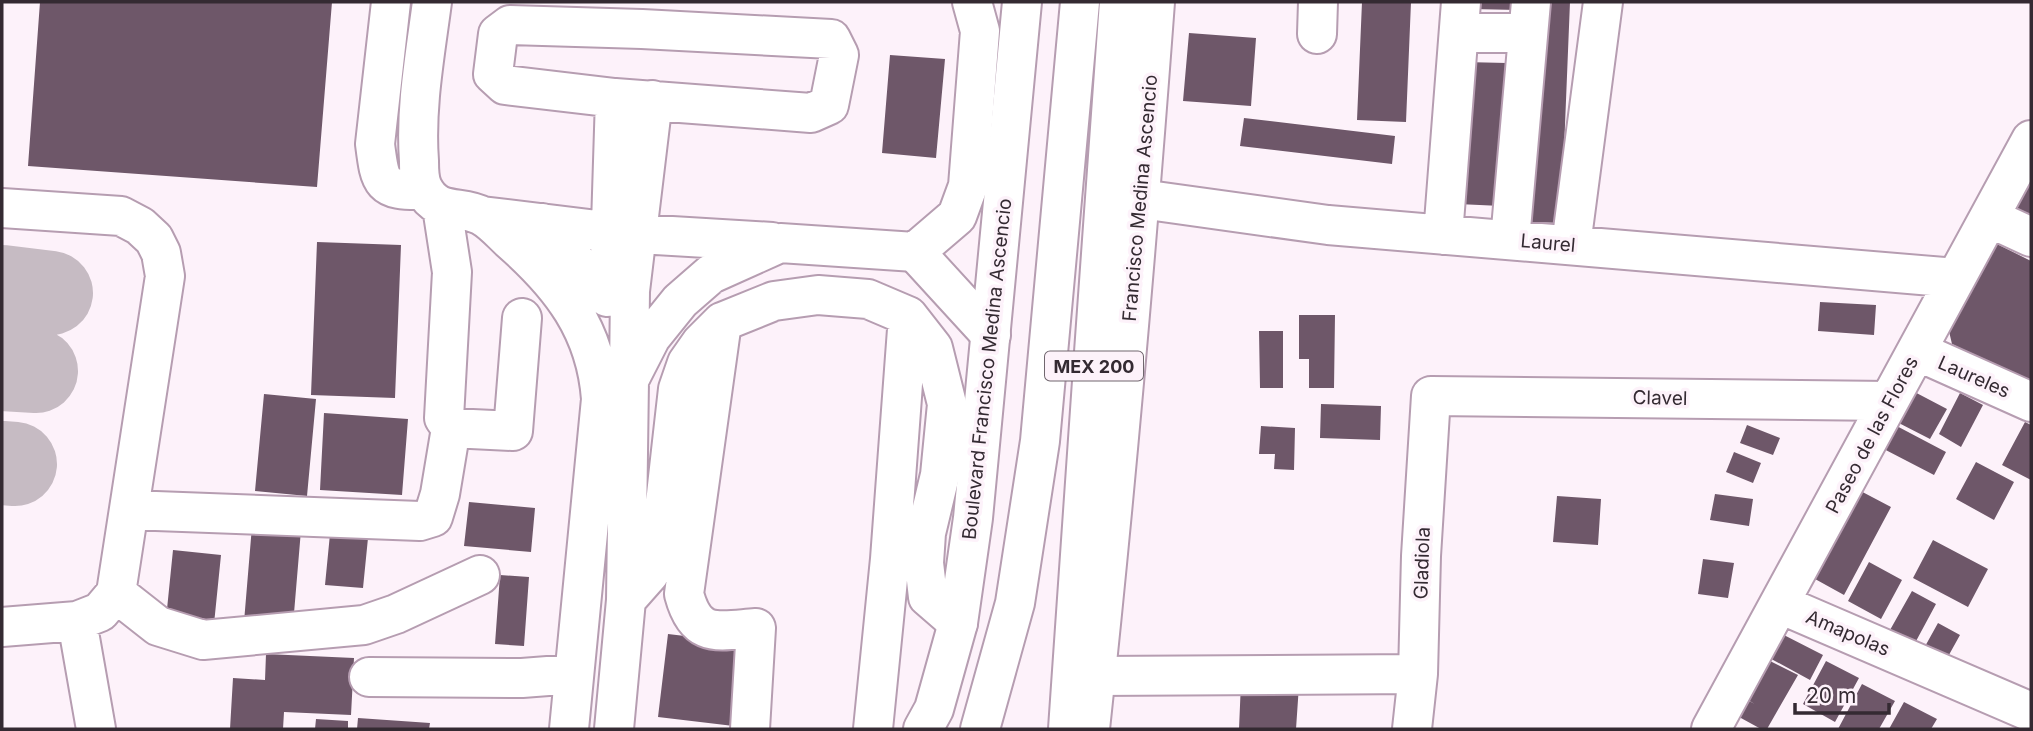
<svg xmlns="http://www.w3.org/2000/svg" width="2033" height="731" viewBox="0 0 2033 731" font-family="Inter,sans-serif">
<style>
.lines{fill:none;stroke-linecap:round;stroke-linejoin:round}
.taxiway{stroke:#c6bbc3;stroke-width:84}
.building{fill:#6e5769}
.minor-casing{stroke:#b69db1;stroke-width:42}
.major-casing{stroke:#b69db1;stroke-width:42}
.highway-casing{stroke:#b69db1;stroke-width:42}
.minor{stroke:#fff;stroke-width:38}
.major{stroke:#fff;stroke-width:38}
.highway{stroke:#fff;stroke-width:38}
.labels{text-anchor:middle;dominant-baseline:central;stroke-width:7;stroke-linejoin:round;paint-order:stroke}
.shield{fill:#fdf2fa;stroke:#70666e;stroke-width:2}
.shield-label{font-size:18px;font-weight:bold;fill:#342a32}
.street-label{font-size:19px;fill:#342a32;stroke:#fdf2fa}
</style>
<rect width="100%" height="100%" fill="#fdf2fa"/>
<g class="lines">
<path class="taxiway" d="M2,287L51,293
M2,369L36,371
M2,463L15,464"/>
</g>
<path class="building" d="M40,2H332L317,187L28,166Z
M1362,2H1411L1406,122L1357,120Z
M1472,2H1518V10L1472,9Z
M1539,2H1570L1561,223L1531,222Z
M1189,33L1256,38L1251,106L1183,101Z
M890,55L945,59L936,158L882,153Z
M1464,62L1507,63L1501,206L1458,204Z
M1244,118L1395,136L1392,164L1240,146Z
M2031,164V231L2004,216Z
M1985,238L2031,261V384L1952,344L1944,310Z
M317,242L401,245L395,398L311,395Z
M1820,302L1876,305L1874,335L1818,331Z
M1299,315H1335L1334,388H1309V359H1299Z
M1259,331H1283V388H1260Z
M1907,388L1947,409L1930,439L1891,419Z
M1960,393L1983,405L1961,447L1939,434Z
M264,394L316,399L307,496L255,491Z
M1321,404L1381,406L1380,440L1320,438Z
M324,413L408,419L402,495L320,490Z
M2025,422L2031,425V480L2002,465Z
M1891,423L1946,452L1934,475L1878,446Z
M1747,425L1780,438L1773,455L1740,443Z
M1261,426L1295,428L1294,470L1274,469L1275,454H1259Z
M1734,452L1761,463L1753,483L1726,472Z
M1976,462L2014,482L1994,520L1956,499Z
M1853,487L1891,507L1844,595L1806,574Z
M1715,494L1753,499L1749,526L1710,520Z
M1557,496L1601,499L1598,545L1553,542Z
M469,502L535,508L531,552L464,546Z
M252,526L301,530L293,625L244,622Z
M330,534L368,538L363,588L325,585Z
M1933,540L1988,569L1968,607L1913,578Z
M173,550L221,555L214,624L166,619Z
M1703,559L1734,563L1728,598L1698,594Z
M1869,562L1902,580L1881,619L1848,601Z
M500,575L529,577L524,646L495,644Z
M1912,591L1936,604L1915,643L1890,630Z
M1938,623L1960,635L1945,662L1923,650Z
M1776,631L1823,655L1810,680L1764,655Z
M668,634L752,644L742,727L658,717Z
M266,654L354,658L351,715L284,712L283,729H230L233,678L265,680Z
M1760,656L1798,675L1767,729H1761L1730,712L1739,696L1755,704L1739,695Z
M1826,661L1859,678L1835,722L1803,704Z
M1241,682L1299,685L1296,729H1239Z
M1862,684L1895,701L1879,729H1838Z
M1904,702L1937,719L1931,729H1889Z
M358,718L430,723L429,729H357Z
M316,719L348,721V729H315Z"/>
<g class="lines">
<defs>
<path id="minor" d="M391,2L375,144C380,184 381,191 423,190
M432,2C425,55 415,108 419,161C419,170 419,180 423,188C438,217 461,204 482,216C493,222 502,233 511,241C561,285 596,330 601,399L569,729
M510,25L642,29L831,39L839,55L829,105L811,113L615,98L505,85L493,74L498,34Z
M1459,33H1528
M1317,34L1318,2
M1141,199L1328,225L1956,278
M442,207L452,272L444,418L451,428L513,431L522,318
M2,208L121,216L140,226L154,239L161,253L165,276L116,593L100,612L77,621L2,627
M482,216L622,233L772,242
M1990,218L2031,237
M542,223L607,297
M1443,235L1461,2
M1510,240L1531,2
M1571,245L1603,2
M610,257L615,98
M722,322L684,594C696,639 717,631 756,628L750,729
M1917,351L2031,402
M629,374L630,291L653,100
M129,510L420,521L433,517L440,494L451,428
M116,593L158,626L203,640L364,625L396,614L480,575
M626,600L649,574L661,539L678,389L687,363L701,343L722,322L774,301L818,295L868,299L908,316L933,348L947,404L940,475L926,533L924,563L928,597L958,623
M1780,604L2031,712
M77,621L96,729
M1095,676L1418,674
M369,677L522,678L574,674
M614,729L626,600L629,380L651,337L680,301L711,274L780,243L915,252L957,216L968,186L980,31L972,2
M873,729L890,559L908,316
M1412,729L1418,674L1421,556L1431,396L1889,401
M1711,729L2031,140"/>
<path id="major" d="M923,729L934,709L958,623L973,518L1022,2
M1090,729C1116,487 1137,245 1155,2"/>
<path id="highway" d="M915,252L991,335
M980,729L1015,603L1040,441L1080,2
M1068,729C1086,487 1100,244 1119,2"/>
</defs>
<use href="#minor" class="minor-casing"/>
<use href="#major" class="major-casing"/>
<use href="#highway" class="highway-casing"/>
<use href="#minor" class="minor"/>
<use href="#major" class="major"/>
<use href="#highway" class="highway"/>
</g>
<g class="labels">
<rect class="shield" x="1045" y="351.5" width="98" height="29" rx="5"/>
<g class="shield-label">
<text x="1094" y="366">MEX 200</text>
</g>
<g class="street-label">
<text transform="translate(1140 198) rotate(-85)">Francisco Medina Ascencio</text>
<text transform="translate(1548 243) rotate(5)">Laurel</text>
<text transform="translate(987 369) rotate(-84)">Boulevard Francisco Medina Ascencio</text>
<text transform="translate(1974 377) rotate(24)">Laureles</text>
<text transform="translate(1660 398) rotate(1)">Clavel</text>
<text transform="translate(1872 435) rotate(-62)">Paseo de las Flores</text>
<text transform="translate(1422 563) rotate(-88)">Gladiola</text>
<text transform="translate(1848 633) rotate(23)">Amapolas</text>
</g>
</g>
<rect width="2033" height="731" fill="none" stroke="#342a32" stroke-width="7"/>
<path d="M1795 703v10h94v-10" fill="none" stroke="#342a32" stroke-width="3.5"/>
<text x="1806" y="703" font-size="21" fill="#342a32" stroke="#fdf2fa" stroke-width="5" paint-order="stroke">20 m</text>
</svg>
